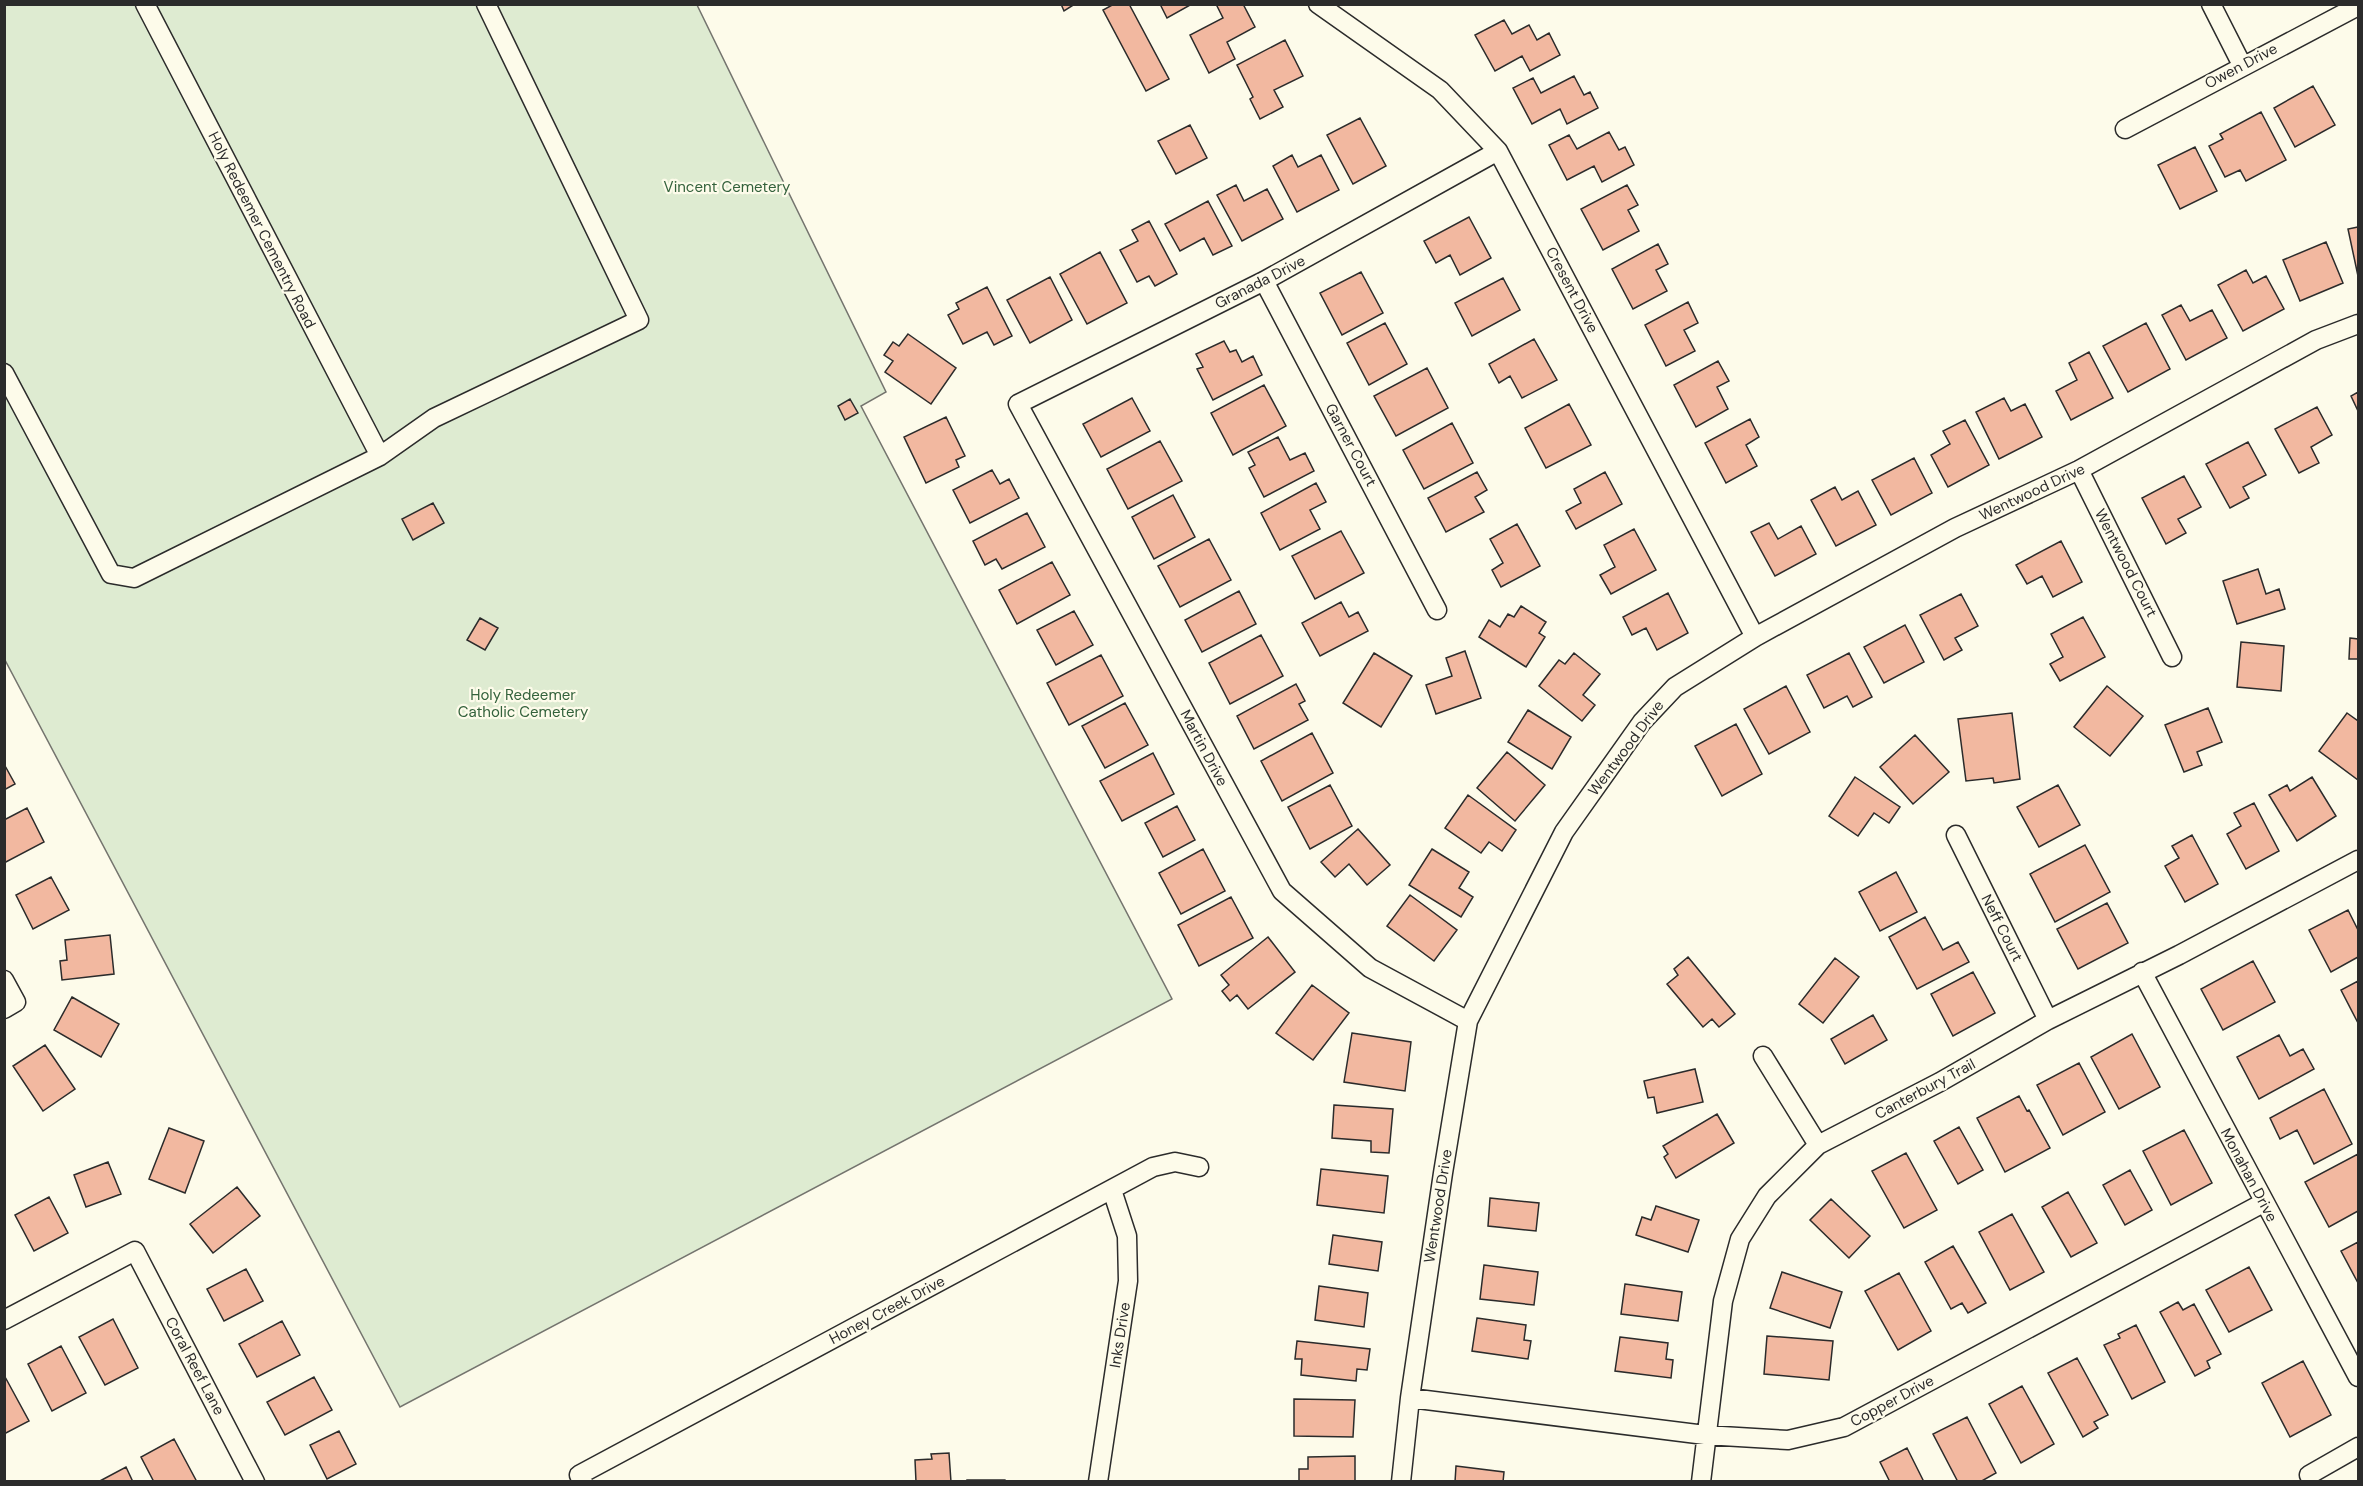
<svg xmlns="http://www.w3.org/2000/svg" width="2363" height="1486" viewBox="0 0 2363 1486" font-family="'DM Sans',sans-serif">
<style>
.green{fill:#deebd1;stroke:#74746e;stroke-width:1.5}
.building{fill:#f2b8a0;stroke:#2b2b2b;stroke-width:1.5}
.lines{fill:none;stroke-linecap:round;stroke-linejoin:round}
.street-casing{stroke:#2b2b2b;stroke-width:21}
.street{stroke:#fdfbea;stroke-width:18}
.labels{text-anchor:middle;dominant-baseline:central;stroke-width:4.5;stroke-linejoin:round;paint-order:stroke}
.street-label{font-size:15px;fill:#2b2b2b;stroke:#fdfbea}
.park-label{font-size:15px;fill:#34623c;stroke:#fdfbea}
</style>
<rect width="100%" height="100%" fill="#fdfbea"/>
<path class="green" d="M4,5H697L886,392L861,406L1172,999L400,1407L5,660Z"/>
<path class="building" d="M1061,4H1075L1064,11Z
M1114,4H1129L1169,79L1146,91L1103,10Z
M1160,4H1192L1167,18Z
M1216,4H1243L1255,27L1227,42L1235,59L1209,73L1190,35L1223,18Z
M1504,20L1512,34L1529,25L1537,40L1549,33L1560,55L1530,71L1522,56L1495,71L1475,35Z
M1285,40L1303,76L1274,90L1283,107L1260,119L1250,99L1253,97L1237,65Z
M1574,76L1584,95L1590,92L1598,108L1567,124L1560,109L1532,124L1513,88L1533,78L1541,93Z
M2313,86L2335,125L2295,147L2274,108Z
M2261,112L2286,160L2246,181L2240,170L2225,177L2209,146L2223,139L2220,134Z
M1360,118L1386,166L1353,184L1327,135Z
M1190,125L1207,158L1176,174L1158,141Z
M1609,132L1619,150L1625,147L1634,165L1602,182L1594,166L1567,180L1549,145L1569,135L1577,149Z
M2195,147L2217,191L2180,209L2158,165Z
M1292,155L1298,167L1321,155L1339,190L1297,212L1273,166Z
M1236,185L1244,201L1267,189L1283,219L1242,241L1217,195Z
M1627,185L1638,205L1628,210L1639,231L1603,250L1581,209Z
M1208,201L1232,246L1213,255L1204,238L1180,251L1165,224Z
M1469,217L1491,258L1460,275L1450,255L1436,263L1424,241Z
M1149,221L1177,274L1155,286L1149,276L1137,282L1120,250L1138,241L1132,230Z
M2358,227V276L2348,229Z
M2326,242L2343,283L2300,301L2283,260Z
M1658,244L1668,264L1656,270L1667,291L1633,309L1612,269Z
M1100,252L1127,303L1087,324L1060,274Z
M2246,270L2253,283L2266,276L2284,309L2243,331L2218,285Z
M1361,272L1383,313L1342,335L1320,293Z
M1050,277L1072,320L1030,343L1007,300Z
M1503,278L1520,310L1472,336L1455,303Z
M987,287L1012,336L994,345L987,332L963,344L948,315L959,309L956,303Z
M1688,302L1698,323L1684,330L1695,351L1666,366L1645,325Z
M2181,305L2190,321L2212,310L2227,338L2186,360L2162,315Z
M1385,323L1407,364L1369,385L1347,343Z
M2146,323L2170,369L2128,392L2103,346Z
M908,334L956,368L931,404L885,372L893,361L884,355L893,342L899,346Z
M1534,339L1557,380L1522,398L1510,376L1499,383L1489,364Z
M1224,341L1230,352L1236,350L1242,362L1253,356L1262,375L1213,400L1197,369L1203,367L1196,354Z
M2089,352L2113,398L2071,420L2056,391L2077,380L2069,363Z
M1718,361L1729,381L1717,387L1728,409L1696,427L1674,385Z
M1427,368L1448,408L1396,436L1374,396Z
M1264,385L1286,426L1233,455L1211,413Z
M2358,392V411L2351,396Z
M1132,398L1150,431L1101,457L1083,424Z
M2004,398L2011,411L2025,404L2042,437L1999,459L1976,412Z
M850,399L858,413L845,420L838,406Z
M1569,404L1591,445L1546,468L1525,428Z
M2317,407L2332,435L2311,447L2319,463L2299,473L2275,429Z
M946,417L965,456L956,460L959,467L926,483L904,437Z
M1750,419L1759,437L1746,445L1757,466L1726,483L1705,443Z
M1965,420L1989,465L1948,487L1931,455L1950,444L1943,431Z
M1452,423L1473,463L1424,489L1403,450Z
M1278,437L1290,460L1305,453L1314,471L1264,497L1249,468L1255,465L1248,452Z
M1160,441L1182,481L1128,509L1107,469Z
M2248,442L2266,475L2243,487L2249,498L2230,508L2206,464Z
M1914,458L1932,493L1891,515L1872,480Z
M992,470L1000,484L1009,479L1019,498L970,523L953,490Z
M1477,472L1487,490L1475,497L1484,512L1446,532L1428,498Z
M1605,472L1622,504L1576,529L1566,511L1581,503L1574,489Z
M2184,476L2201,507L2178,519L2186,533L2166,544L2142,498Z
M1316,483L1326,502L1310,510L1320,529L1280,550L1261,513Z
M1835,487L1842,500L1858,491L1876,525L1836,546L1811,500Z
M1173,495L1195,537L1154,559L1132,517Z
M433,503L444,523L413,540L402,519Z
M1027,513L1045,547L1002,569L996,559L985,565L973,541Z
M1769,523L1778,539L1801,526L1816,554L1775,576L1751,532Z
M1517,524L1540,566L1501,587L1492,570L1503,563L1490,539Z
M1634,529L1656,570L1611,594L1600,575L1615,567L1604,545Z
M1341,531L1364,573L1315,599L1292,556Z
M1209,539L1231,580L1180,607L1158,566Z
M2061,541L2082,582L2053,597L2042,576L2027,584L2016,565Z
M1052,562L1070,595L1017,624L999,590Z
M2258,569L2266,594L2279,589L2285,609L2237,624L2223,581Z
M1239,591L1256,624L1202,652L1185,620Z
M1668,593L1688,633L1657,650L1646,628L1632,635L1623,617Z
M1961,594L1978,626L1955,638L1962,650L1944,660L1920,615Z
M1341,602L1349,617L1358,612L1368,631L1320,656L1302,623Z
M1521,606L1546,622L1539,633L1545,637L1526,667L1479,637L1489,620L1500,627L1508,614L1514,617Z
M1074,611L1093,645L1056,665L1037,630Z
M2083,617L2105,657L2060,681L2050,664L2063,657L2051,634Z
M480,618L498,628L485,650L467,640Z
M1905,625L1924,662L1884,683L1864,647Z
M1261,635L1283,676L1230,704L1209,663Z
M2350,638L2358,639V659H2349Z
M2241,642L2284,646L2281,691L2237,687Z
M1465,651L1481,698L1436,714L1426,685L1452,676L1446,658Z
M1374,653L1412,676L1381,727L1343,703Z
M1574,653L1600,674L1583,695L1595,705L1582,721L1539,686L1559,660L1565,664Z
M1849,653L1872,697L1853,707L1847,696L1824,708L1807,675Z
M1101,655L1123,696L1069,725L1047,683Z
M1296,684L1305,701L1299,704L1308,720L1254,749L1237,716Z
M1786,686L1810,732L1769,754L1744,709Z
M2107,686L2143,716L2110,756L2074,727Z
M1125,703L1148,745L1105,768L1082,726Z
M2208,708L2222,742L2197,752L2202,765L2184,772L2165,725Z
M1528,710L1571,737L1552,769L1508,742Z
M2012,713L2020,779L1994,783L1993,778L1966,781L1958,719Z
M2347,713L2358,721V780L2319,751Z
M1736,724L1762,774L1722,796L1695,746Z
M1312,733L1333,773L1282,801L1261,761Z
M1915,735L1949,772L1913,804L1880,767Z
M1507,752L1545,785L1515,821L1477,788Z
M1153,753L1174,794L1122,821L1100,781Z
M4,764L15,784L4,790Z
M1855,777L1900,807L1889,823L1874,813L1858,836L1829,816Z
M2312,777L2336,816L2297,841L2269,795L2287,785L2290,791Z
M1330,785L1352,826L1310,849L1288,807Z
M2058,785L2080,825L2039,847L2017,807Z
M1468,795L1516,830L1502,851L1489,842L1481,853L1445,828Z
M2254,803L2279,851L2246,869L2227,834L2241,826L2234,813Z
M1177,806L1195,840L1163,857L1145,823Z
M27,808L44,842L4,863V820Z
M1358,829L1390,865L1367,885L1349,864L1335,877L1321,862Z
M2192,835L2218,884L2185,902L2165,866L2179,858L2172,846Z
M2085,845L2110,892L2055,922L2030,874Z
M1203,849L1225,891L1181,914L1159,873Z
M1432,849L1469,872L1459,888L1473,897L1461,917L1409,885Z
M1896,872L1917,912L1880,931L1859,892Z
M51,877L69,910L33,929L16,895Z
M1410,895L1457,930L1434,961L1387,926Z
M1231,897L1253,938L1199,966L1178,925Z
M2107,903L2128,943L2078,969L2057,929Z
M2348,910L2358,930V957L2331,972L2309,930Z
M1925,917L1943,950L1958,942L1969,962L1917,989L1889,937Z
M110,935L114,974L62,980L60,961L67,960L65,940Z
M1268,937L1295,972L1248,1009L1237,995L1230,1001L1222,991L1229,985L1221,975Z
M1688,957L1735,1014L1719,1027L1712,1019L1703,1027L1667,984L1678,975L1674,969Z
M1835,958L1859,977L1823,1023L1799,1004Z
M2253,961L2275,1002L2223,1030L2201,989Z
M1973,972L1995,1013L1953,1036L1931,994Z
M2358,981V1023L2341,990Z
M1312,985L1349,1013L1313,1060L1276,1033Z
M72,997L119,1024L101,1057L54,1030Z
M1873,1015L1887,1040L1845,1064L1831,1039Z
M1352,1033L1411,1042L1405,1091L1344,1082Z
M2132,1034L2160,1087L2119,1109L2091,1057Z
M2279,1035L2290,1056L2303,1049L2314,1069L2259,1099L2237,1057Z
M45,1045L75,1089L43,1111L13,1066Z
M2079,1063L2105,1112L2063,1135L2037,1085Z
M1695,1069L1703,1102L1657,1113L1654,1097L1648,1098L1644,1081Z
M2324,1089L2352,1144L2314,1164L2297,1130L2280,1139L2270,1118Z
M2019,1096L2027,1111L2029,1110L2050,1148L2005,1172L1977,1118Z
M1334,1105L1393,1109L1389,1153L1371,1152V1141L1332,1138Z
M1717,1114L1734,1143L1676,1178L1664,1157L1668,1154L1663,1146Z
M1959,1127L1983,1170L1958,1184L1934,1141Z
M169,1128L204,1141L185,1193L149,1179Z
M2184,1130L2212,1183L2171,1205L2143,1151Z
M1906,1153L1937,1210L1904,1228L1872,1171Z
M2358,1154V1211L2329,1227L2305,1182Z
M108,1162L121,1194L86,1207L74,1175Z
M1321,1169L1388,1176L1384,1213L1317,1205Z
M2130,1170L2152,1210L2125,1225L2103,1185Z
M237,1187L260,1216L213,1253L190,1224Z
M2068,1192L2097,1243L2071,1257L2042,1207Z
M49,1197L68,1233L34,1251L15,1215Z
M1490,1198L1539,1203L1536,1231L1488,1226Z
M1831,1199L1870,1236L1849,1258L1810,1220Z
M1656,1206L1699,1220L1688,1252L1636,1235L1642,1217L1651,1220Z
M2012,1214L2044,1272L2010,1290L1979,1232Z
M1333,1235L1382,1242L1378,1271L1329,1264Z
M2358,1242V1283L2341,1251Z
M1953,1246L1986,1303L1968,1313L1962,1303L1951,1309L1925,1262Z
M1484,1265L1538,1272L1534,1305L1480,1299Z
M2249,1267L2272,1310L2229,1332L2206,1290Z
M246,1269L263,1301L224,1321L207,1289Z
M1782,1272L1842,1292L1830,1328L1770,1308Z
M1899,1273L1931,1331L1898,1350L1865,1291Z
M1625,1284L1682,1292L1678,1321L1621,1314Z
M1319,1286L1368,1293L1364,1327L1315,1320Z
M2178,1302L2183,1310L2194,1304L2221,1354L2207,1361L2210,1368L2195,1376L2160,1312Z
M1477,1318L1526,1325L1524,1340L1531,1341L1528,1359L1472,1351Z
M113,1319L138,1368L105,1385L79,1337Z
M282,1321L300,1355L257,1377L239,1344Z
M2136,1325L2165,1382L2132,1399L2104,1345L2120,1338L2118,1334Z
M1767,1336L1833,1341L1829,1380L1764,1374Z
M1620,1337L1668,1343L1666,1359L1673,1360L1671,1378L1615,1371Z
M1297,1341L1370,1349L1367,1370L1357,1369L1356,1381L1301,1375L1302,1359H1295Z
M61,1346L86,1393L52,1411L28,1364Z
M2077,1358L2108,1415L2094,1422L2098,1428L2083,1437L2048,1373Z
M2303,1361L2331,1415L2290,1437L2262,1383Z
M4,1375L29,1421L4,1434Z
M314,1377L332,1410L285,1435L267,1402Z
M2022,1386L2054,1444L2021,1463L1989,1404Z
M1294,1399L1355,1400L1353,1437L1294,1436Z
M1967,1417L1996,1473L1980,1482H1958L1933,1434Z
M339,1431L356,1464L327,1479L310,1445Z
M174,1439L197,1482H154L141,1457Z
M1907,1448L1924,1482H1890L1880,1462Z
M949,1453L951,1482H916L915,1460L932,1459L931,1454Z
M1355,1456V1482H1299V1469H1308V1457Z
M1456,1466L1504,1472L1503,1482H1455Z
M126,1467L133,1482H98Z
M967,1480H1005L1006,1482H967Z"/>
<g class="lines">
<defs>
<path id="street" d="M145,4L380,456
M1318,4L1440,90L1498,151L1755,637
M2211,4L2242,65
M2125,129L2358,6
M1264,281L1437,610
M4,373L111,574L134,578L380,456L434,418L639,320L486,4
M2079,470L2172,657
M1956,835L2048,1020
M2142,972L2358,1377
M4,980L16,1002L4,1009
M1468,1021L1370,968L1282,891L1018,404L1264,281L1498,151
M1763,1056L1818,1145
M4,1320L135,1251L255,1482
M1410,1398L1705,1435L1788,1440L1844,1427L2263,1203
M2309,1475L2358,1447
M583,1482L579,1475L1153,1167L1175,1162L1199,1167
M1098,1482L1128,1281L1127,1236L1112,1190
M1401,1482L1410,1398L1443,1173L1468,1021L1564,832L1642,722L1675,687L1755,637L1955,528L2079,470L2316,340L2358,324
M1701,1482L1723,1301L1740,1239L1767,1196L1818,1145L1940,1082L2048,1020L2179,955L2358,860"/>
</defs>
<use href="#street" class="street-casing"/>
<use href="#street" class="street"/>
</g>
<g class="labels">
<g class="street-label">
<text transform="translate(2241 66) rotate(-28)">Owen Drive</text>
<text transform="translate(262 230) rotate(63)">Holy Redeemer Cementry Road</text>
<text transform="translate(1260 282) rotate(-27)">Granada Drive</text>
<text transform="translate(1572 290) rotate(62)">Cresent Drive</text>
<text transform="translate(1351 445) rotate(62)">Garner Court</text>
<text transform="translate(2032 492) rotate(-25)">Wentwood Drive</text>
<text transform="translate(2126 563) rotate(63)">Wentwood Court</text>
<text transform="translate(1204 748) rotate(62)">Martin Drive</text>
<text transform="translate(1626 748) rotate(-53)">Wentwood Drive</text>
<text transform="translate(2002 928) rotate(63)">Neff Court</text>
<text transform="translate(1925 1089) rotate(-28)">Canterbury Trail</text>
<text transform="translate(2249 1175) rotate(62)">Monahan Drive</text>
<text transform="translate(1438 1206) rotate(-81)">Wentwood Drive</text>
<text transform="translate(887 1310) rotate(-28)">Honey Creek Drive</text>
<text transform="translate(1120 1335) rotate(-81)">Inks Drive</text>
<text transform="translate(195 1366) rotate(62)">Coral Reef Lane</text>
<text transform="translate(1892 1401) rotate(-28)">Copper Drive</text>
</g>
<g class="park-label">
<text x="727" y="187">Vincent Cemetery</text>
<text x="523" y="695">Holy Redeemer<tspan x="523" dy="17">Catholic Cemetery</tspan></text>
</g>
</g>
<rect width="2363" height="1486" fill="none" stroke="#2b2b2b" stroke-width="12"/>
</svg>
